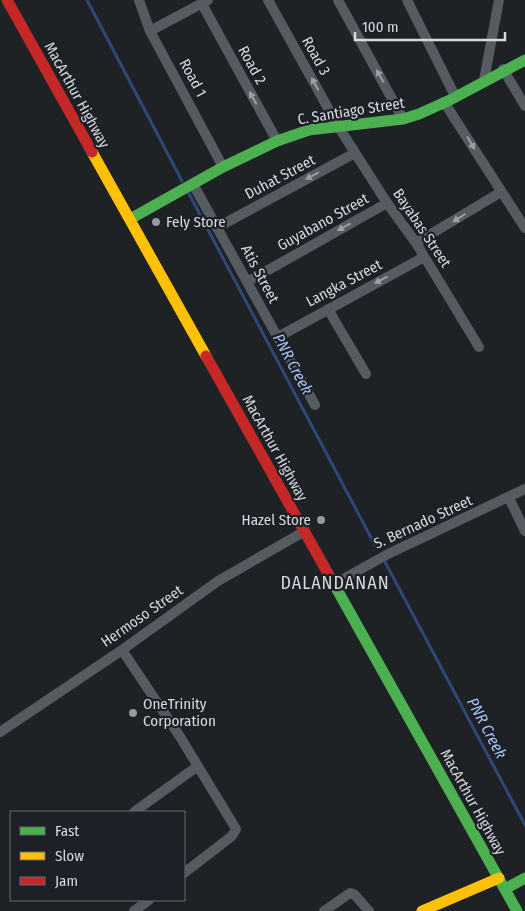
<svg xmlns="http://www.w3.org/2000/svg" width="525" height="911" viewBox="0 0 525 911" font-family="'Fira Sans Condensed',sans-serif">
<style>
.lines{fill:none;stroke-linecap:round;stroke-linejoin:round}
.stream{stroke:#2e4979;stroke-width:3}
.street{stroke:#565b61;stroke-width:10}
.fast{stroke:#4caf50;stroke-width:11}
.slow{stroke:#ffc107;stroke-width:11}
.jam{stroke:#c62828;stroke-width:11}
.oneway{fill:#9ca0a5}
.poi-dot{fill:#96999d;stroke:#1d2127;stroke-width:2}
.labels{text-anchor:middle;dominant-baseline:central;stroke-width:4.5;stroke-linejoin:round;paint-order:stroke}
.street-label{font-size:15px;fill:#d6d9dd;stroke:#1d2127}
.poi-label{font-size:15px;fill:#d6d9dd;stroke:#1d2127;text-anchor:start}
.water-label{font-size:16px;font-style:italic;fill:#a7c4f4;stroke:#1d2127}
.quarter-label{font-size:18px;letter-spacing:1px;fill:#d6d9dd;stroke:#1d2127}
</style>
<rect width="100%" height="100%" fill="#1f2225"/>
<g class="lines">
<path class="stream" d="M87,0L182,181
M188,192L376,547
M385,562L525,825"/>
<path class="street" d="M139,0L150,31L223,167
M268,0L338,126L387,203L416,243L479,347
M338,0L403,119
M407,0L455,96
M202,4L277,141
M150,31L208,0
M503,69L525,106
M484,80L499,0
M444,102L525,228
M193,184L315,405
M218,227L355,153
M416,243L501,192
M247,282L387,203
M328,309L366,374
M278,337L424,257
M509,498L525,531
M334,584L388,554L525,489
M122,650L179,735L236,829L232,836L184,873
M0,732L122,650L218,581L305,531
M134,812L198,766
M134,911L149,900
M324,911L350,893L354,894L369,911"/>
<path class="fast" d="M130,219L223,167L277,141L309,130L403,119L419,114L450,100L525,60
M330,577L517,911
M505,889L525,878"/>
<path class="slow" d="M92,152L206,356
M422,911L499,878"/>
<path class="jam" d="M7,0L92,152
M206,356L330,577"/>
</g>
<defs><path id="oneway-solid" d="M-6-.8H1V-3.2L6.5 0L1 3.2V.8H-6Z" transform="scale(1.25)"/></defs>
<g class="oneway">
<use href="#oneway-solid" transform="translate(380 76) rotate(-119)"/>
<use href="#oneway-solid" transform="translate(315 84) rotate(-119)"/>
<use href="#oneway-solid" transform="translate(253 98) rotate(-119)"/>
<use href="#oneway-solid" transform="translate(471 143) rotate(59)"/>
<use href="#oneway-solid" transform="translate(312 176) rotate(152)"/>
<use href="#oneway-solid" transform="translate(459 218) rotate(148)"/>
<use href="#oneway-solid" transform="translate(344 227) rotate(151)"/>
<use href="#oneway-solid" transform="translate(381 280) rotate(152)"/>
</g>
<g class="poi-dot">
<circle cx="156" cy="222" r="5"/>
<circle cx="321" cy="520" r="5"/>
<circle cx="133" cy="713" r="5"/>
</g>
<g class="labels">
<g class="street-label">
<text transform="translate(316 56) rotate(61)">Road 3</text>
<text transform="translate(252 65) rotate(61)">Road 2</text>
<text transform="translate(193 78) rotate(62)">Road 1</text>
<text transform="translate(77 95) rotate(61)">MacArthur Highway</text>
<text transform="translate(351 111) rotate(-9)">C. Santiago Street</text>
<text transform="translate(280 177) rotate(-28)">Duhat Street</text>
<text transform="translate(323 222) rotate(-29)">Guyabano Street</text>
<text transform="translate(422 228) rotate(56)">Bayabas Street</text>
<text transform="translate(260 274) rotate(62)">Atis Street</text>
<text transform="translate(344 283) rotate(-28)">Langka Street</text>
<text transform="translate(275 448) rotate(61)">MacArthur Highway</text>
<text transform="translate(423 522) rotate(-25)">S. Bernado Street</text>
<text transform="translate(142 616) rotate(-35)">Hermoso Street</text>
<text transform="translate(473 802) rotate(61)">MacArthur Highway</text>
</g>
<g class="poi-label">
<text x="166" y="222">Fely Store</text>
<text x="311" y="520" text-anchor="end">Hazel Store</text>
<text x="143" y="704">OneTrinity<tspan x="143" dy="17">Corporation</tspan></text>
</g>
<g class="water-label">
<text transform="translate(293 364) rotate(62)">PNR Creek</text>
<text transform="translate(487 728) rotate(62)">PNR Creek</text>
</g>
<g class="quarter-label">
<text x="335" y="583">DALANDANAN</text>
</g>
</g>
<rect x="10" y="811" width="175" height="90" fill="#1d2127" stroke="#676b70"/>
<rect x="20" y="827" width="25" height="8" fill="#4caf50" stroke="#676b70"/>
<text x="55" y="836" font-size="15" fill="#d6d9dd">Fast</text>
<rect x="20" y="852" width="25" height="8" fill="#ffc107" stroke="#676b70"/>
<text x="55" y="861" font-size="15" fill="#d6d9dd">Slow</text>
<rect x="20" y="877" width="25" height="8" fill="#c62828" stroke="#676b70"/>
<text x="55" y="886" font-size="15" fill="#d6d9dd">Jam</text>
<path d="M355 32v8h150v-8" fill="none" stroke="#d6d9dd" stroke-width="2.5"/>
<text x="362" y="32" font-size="15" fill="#d6d9dd" stroke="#1d2127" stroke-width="4" paint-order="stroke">100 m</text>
</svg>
